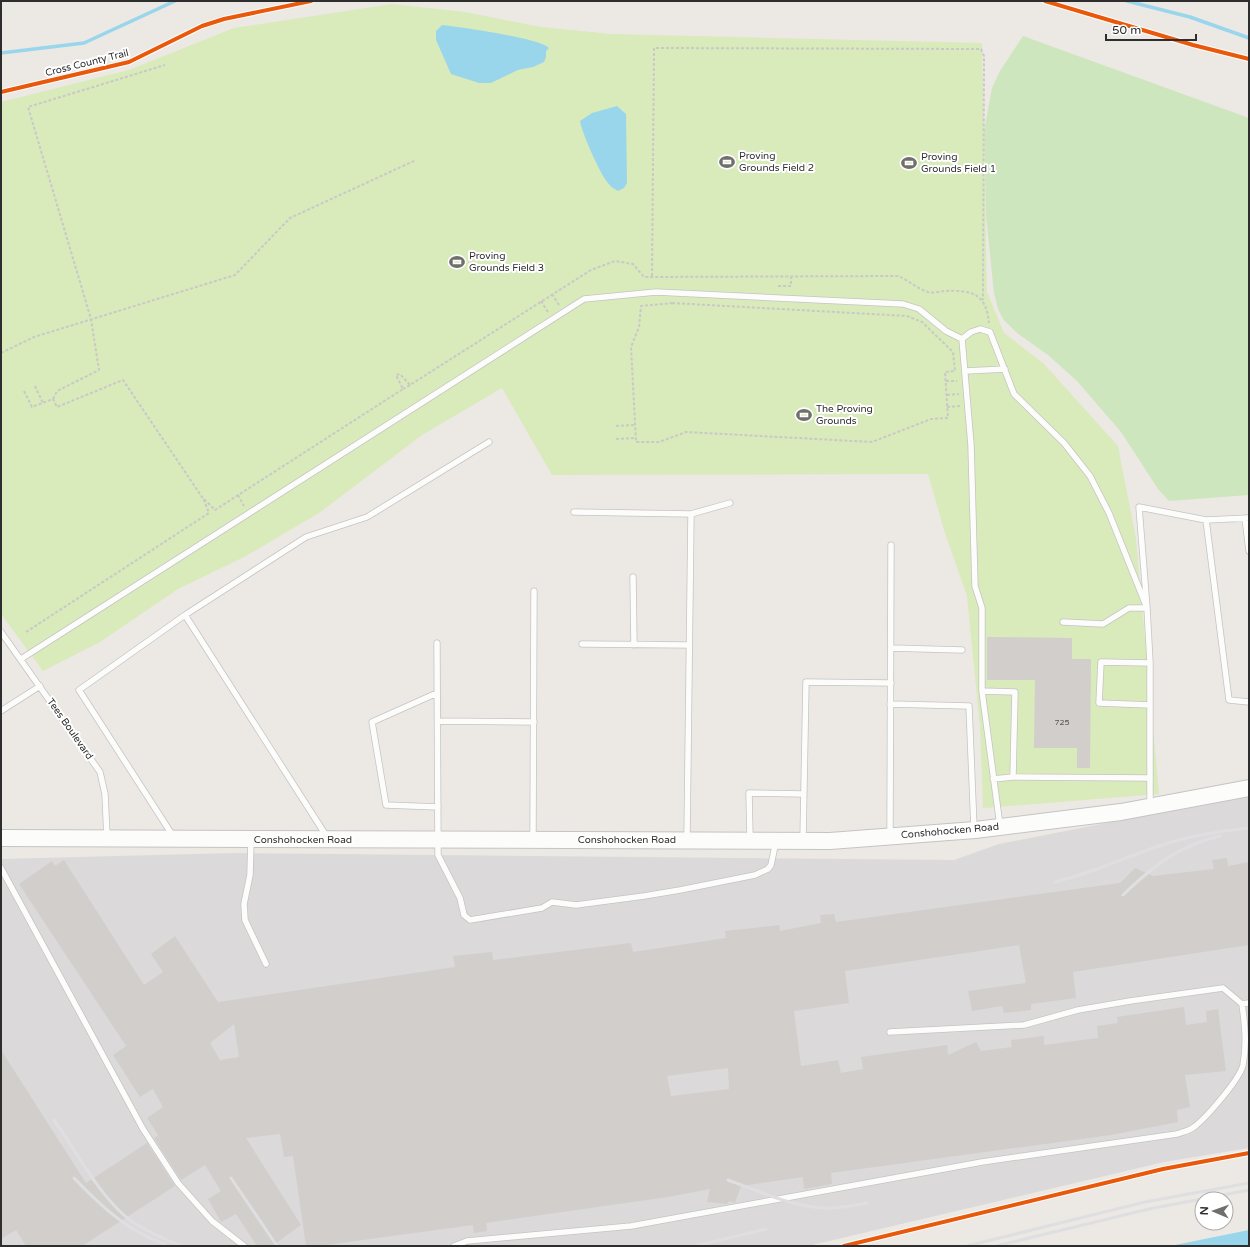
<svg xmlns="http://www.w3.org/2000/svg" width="1250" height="1247" viewBox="0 0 1250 1247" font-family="'Varela Round',sans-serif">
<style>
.industrial{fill:#dcd9db}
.green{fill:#cee6be}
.pitch{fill:#d9eabb}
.water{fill:#99d6ec}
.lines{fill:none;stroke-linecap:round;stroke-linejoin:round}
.stream{stroke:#99d6ec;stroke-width:3.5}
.building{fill:#d1cecb;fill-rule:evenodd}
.lane-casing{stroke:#c5c4c5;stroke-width:7}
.secondary-casing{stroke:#c5c4c5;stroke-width:18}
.path{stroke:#c9c9c8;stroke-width:2;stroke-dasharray:3 2;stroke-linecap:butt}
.lane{stroke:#fcfcfb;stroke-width:5.5}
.secondary{stroke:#fcfcfb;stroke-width:16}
.rail{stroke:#dfdfe1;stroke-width:3}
.cycleway-casing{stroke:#fff;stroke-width:6}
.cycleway{stroke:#e8590c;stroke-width:4}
.labels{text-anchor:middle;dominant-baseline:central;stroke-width:4;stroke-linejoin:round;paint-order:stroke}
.number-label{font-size:8px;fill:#585857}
.street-label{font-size:10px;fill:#2e2e2e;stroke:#fff}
.poi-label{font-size:10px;fill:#2e2e2e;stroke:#fff;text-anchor:start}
</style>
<rect width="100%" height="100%" fill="#ece8e4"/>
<path class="industrial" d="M1249,795V1148L1164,1162L808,1246H1V859L235,853L954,860L999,844Z"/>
<path class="green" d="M1023,36L1249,118V495L1169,501L1158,489L1121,432L1077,381L1048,355L1017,333L1003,319L998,309L994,293L986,216L984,131L992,88L1000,71Z"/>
<path class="pitch" d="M392,4L465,12L541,27L611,34L982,43L987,292L1004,333L1044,364L1118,446L1136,539L1159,794L983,808L980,727L967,596L944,530L928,474L552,475L502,388L422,435L319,513L244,557L178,589L100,642L43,671L1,614V102L129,70L234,28Z"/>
<path class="water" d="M442,25C459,27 540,38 549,48L546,51V57L544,62L533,67L518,70L491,83H479L451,74L436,40V31Z
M617,106L626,114L627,183L624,188L618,191C614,189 610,186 608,183C600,174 582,133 580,121L592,113Z
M1249,1230V1246H1170L1244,1231Z"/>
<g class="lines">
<path class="stream" d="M1127,1L1190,17L1249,38
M1,53L84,43L175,1"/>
</g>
<path class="building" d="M987,637L1072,638V659H1091L1090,768H1077V748H1034L1035,680H987Z
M1227,858L1228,866L1249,862V945L1073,972L1076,998L1031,1004V1010L1004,1013L1002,1006L972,1011L968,991L1026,983L1019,945L845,971L849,1003L794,1011L801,1066L838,1060L841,1073L863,1069L861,1057L947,1045L948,1055L976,1042L981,1051L1012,1047L1011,1040L1044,1036V1045L1098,1038L1097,1026L1118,1023L1117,1017L1184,1007L1186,1025L1207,1022L1206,1011L1218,1009L1226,1071L1185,1075L1190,1107L1177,1110L1178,1122L1111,1135L831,1173L832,1184L804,1189L803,1177L741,1186L735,1203L729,1201L727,1204L707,1202L710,1189L668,1197L486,1223L487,1231L474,1233L473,1225L319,1246H306L293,1156L284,1157L280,1134L246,1138L301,1225L272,1246H257L236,1214L221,1222L208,1199L221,1191L205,1165L181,1180L154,1138L158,1135L147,1118L163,1107L153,1089L140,1097L113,1055L126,1046L19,884L52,861L55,866L64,860L144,985L163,972L151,954L175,936L218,1002L455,967L453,956L492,952L493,960L631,943L633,952L726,938L725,931L779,925L780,931L821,923L820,915L834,914L836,922L1120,883L1135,868L1153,876L1214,869L1212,860ZM234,1024L239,1057L220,1060L210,1043ZM728,1068L729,1089L671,1096L667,1076Z
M1,1050L86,1183L147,1143L175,1186L82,1246H26L16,1230L1,1239Z"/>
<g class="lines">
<defs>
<path id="lane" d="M966,371L1005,369
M574,512L691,514L687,838
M691,514L730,503
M1245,518L1249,551
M1206,520L1249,518
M633,577L634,645
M185,615L306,537L367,517L489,442
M1063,622L1103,624L1129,608H1147L1139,507L1206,520L1229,700L1249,702
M1,632L100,772L105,794L107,837
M437,643L438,855L460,898L464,915L470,920L542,908L552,902L576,905L644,896L680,890L755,875L768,869L771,865L776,841
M582,644L689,645
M891,648L962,650
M21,659L584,299L656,292L903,304L919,309L946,331L962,339
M982,691L1015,692L1013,777L993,779
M437,693L372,722L386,805L438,807
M890,704L969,706L974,828
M1150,705L1099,703L1101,662L1150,663
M1,711L40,686
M438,721L534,722
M1013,777L1150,778
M1000,826L982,691V608L975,586L971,445L962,339L971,332L980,329L990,332L1014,394L1064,443L1090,476L1109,513L1147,608L1150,663V806
M890,834L891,545
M173,836L79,690L185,615L327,837
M533,838L534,591
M750,838L749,793L804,794
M803,839L806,682L891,683
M251,840L250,875L244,904L245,920L266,964
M1,868L143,1129L178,1183L212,1221L244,1246
M1242,1004L1249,1003
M454,1246L467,1241L631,1226L982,1162L1177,1134C1182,1132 1189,1131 1194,1127C1206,1118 1240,1079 1243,1065C1247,1044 1245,1025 1242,1004L1223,988L1130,1001L1078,1010L1024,1025L890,1032"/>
<path id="secondary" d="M1,838L830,841L975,830L1121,812L1249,788"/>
</defs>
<use href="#lane" class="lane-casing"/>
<use href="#secondary" class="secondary-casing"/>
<path class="path" d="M652,276L654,48L981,49L984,56L983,300
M778,286H791V277
M552,294L559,305
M541,301L548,312
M672,303L907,316L922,322L953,352L955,371L945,372L948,418L931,419L872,442L686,432L659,442H636L631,347L639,327L641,306Z
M1,353L34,337L235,275L290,218L416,160
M946,381H957
M35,386L43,403
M403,389L410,385
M24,391L32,407L53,399L57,407L123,380L202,497L215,510L403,389L396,375L400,374L410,385L591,270L615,261L633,264L644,277L898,276C908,280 918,289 928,292C933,293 939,292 944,291C972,290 986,293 989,323
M947,395L959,394
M53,399L57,391L99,370L91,319L28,107L165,65
M947,407L960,406
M616,426L635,425
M616,439L636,438
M238,495L244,506
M26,632L209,513L203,498"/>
<use href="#lane" class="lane"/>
<use href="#secondary" class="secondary"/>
<path class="rail" d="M1055,882C1093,873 1128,856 1165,844C1193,835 1220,831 1249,828
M1123,895C1153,866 1178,846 1220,836
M54,1120C77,1152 95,1189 125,1216C135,1226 168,1241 182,1246
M74,1178C100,1205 128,1232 165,1244
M231,1178L277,1246
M728,1180C758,1191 789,1205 821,1208C837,1209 852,1206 867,1203
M695,1246L766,1229
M967,1246L1145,1202L1249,1183
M996,1246L1149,1209L1249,1190"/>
<defs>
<path id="cycleway" d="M1045,1L1193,45L1249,59
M1,92L129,62L202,26L224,19L311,1
M844,1246L1163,1169L1249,1153"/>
</defs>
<use href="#cycleway" class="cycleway-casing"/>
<use href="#cycleway" class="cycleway"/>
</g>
<defs>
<symbol id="stadium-bare" viewBox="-9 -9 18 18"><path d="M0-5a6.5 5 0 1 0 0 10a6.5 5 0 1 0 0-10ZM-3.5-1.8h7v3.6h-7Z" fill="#706f6e" stroke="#fff" stroke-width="2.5" paint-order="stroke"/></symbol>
</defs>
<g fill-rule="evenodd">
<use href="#stadium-bare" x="716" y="151" width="22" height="22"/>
<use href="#stadium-bare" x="898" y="152" width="22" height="22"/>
<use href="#stadium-bare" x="446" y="251" width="22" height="22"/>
<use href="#stadium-bare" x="793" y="404" width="22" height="22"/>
</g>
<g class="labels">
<g class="number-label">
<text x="1062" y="722">725</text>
</g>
<g class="street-label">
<text transform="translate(87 63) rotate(-14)">Cross County Trail</text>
<text transform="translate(70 729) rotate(55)">Tees Boulevard</text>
<text transform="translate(950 831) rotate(-5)">Conshohocken Road</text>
<text x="303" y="840">Conshohocken Road</text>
<text x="627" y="840">Conshohocken Road</text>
</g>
<g class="poi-label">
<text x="739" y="156">Proving<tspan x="739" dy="12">Grounds Field 2</tspan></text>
<text x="921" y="157">Proving<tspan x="921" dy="12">Grounds Field 1</tspan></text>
<text x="469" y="256">Proving<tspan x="469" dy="12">Grounds Field 3</tspan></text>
<text x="816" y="409">The Proving<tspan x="816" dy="12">Grounds</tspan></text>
</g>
</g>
<rect width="1250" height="1247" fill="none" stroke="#2e2e2e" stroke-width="4"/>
<g transform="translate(1214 1211) rotate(272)"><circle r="19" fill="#ffffff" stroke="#ababab"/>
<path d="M0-3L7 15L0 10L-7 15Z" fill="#706f6e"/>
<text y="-6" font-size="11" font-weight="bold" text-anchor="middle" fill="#2e2e2e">N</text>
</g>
<path d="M1106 34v6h90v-6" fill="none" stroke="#2e2e2e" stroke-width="2"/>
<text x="1112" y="34" font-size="12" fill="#2e2e2e" stroke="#ffffff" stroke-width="3" paint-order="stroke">50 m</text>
</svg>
